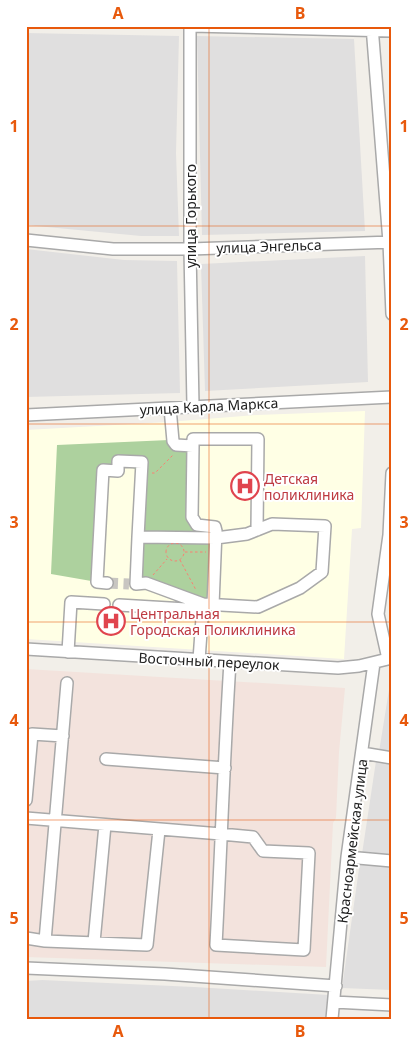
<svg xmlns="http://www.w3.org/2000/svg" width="418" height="1045" viewBox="0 0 418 1045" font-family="'Noto Sans',sans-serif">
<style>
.residential{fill:#e0dfdf}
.education{fill:#ffffe5}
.military{fill:#f3e3dd}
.forest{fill:#add19e}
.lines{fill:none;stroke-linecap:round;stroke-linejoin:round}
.minor-tunnel{stroke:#c8c6c1;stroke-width:11;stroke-dasharray:11 5.5;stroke-linecap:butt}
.minor-casing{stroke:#a9a9a9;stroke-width:14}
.path{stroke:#fa8072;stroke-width:1;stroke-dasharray:2.5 2.5;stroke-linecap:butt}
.minor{stroke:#fff;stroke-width:11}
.grid{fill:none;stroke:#e8590c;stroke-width:1;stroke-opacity:0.55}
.labels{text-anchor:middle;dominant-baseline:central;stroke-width:4;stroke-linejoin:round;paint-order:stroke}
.street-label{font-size:14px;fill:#222;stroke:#fff}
.health-label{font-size:14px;fill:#be3a42;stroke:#fff;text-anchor:start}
.neatline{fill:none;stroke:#e8590c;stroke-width:2}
.grid-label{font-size:16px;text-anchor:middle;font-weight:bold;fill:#e8590c}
</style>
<rect width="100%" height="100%" fill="#f2efe9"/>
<path class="residential" d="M26,33L179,36L176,153L179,236H141L26,225Z
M197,36L354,39L365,231L202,235Z
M26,249L124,260L177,261L180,393L26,397Z
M365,256L368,382L205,391L201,264Z
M392,671V754L379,752Z
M376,761L392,763V857L362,854Z
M360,862L392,865V990L342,988Z
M42,980L194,987L329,995L327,1019H26V981Z"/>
<path class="education" d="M365,411L361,528L352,529L344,659L26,639V430L168,422L257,415Z"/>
<path class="military" d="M26,669L345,688L339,752L336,818L333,823L326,967L26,957Z"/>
<path class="forest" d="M169,440L193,450L192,517L211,526L213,605L136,584L141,472L119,461L103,470L97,582L51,574L57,445Z"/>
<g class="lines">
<path class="minor-tunnel" d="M107,583L129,584"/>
<defs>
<path id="minor" d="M190,26V249L193,406
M191,26L392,31
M372,26L389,242L392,314
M26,240L113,249H190L392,242
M170,408L173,441L176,445L193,446V439H258L257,530
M26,415L392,397
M193,446L192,517L197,525L215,527L216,531L213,605
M107,583L97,582L103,470L118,471V461L142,462L138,537
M119,605L203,610
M26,649L338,668L359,666L392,658
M68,652L71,602L104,604
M388,659L378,614L389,535L392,473
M199,660L203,604L258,607L300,588L322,572L325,526L272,524L247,534L216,538L138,537L136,584L146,583L203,604
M362,753L392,758
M106,759L225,768
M26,800L32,734L63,736
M26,818L221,834L253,837L263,851L309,853L304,950L216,945C221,850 224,756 230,662
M347,857L392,861
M26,938L45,941L147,945L159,830
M45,941L67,683
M94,942L105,825
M26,968L165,974L336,986
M334,1002L392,1005
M332,1019L347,857L374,663"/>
</defs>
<use href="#minor" class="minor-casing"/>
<path class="path" d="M152,473H155L173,455
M166 552a9 9 0 1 1 18 0a9 9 0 1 1-18 0Z
M185,552H206
M180,560L196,590
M153,575L167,559"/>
<use href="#minor" class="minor"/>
</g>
<path class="grid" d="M209,26V1019M26,226H392M26,424H392M26,622H392M26,820H392"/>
<defs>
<symbol id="hospital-ring" viewBox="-11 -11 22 22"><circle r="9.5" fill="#fff" stroke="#e0444e" stroke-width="1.5"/><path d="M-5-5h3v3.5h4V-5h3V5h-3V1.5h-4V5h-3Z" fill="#e0444e"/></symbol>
</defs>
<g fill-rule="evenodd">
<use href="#hospital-ring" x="229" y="470" width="32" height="32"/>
<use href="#hospital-ring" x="95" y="605" width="32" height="32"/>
</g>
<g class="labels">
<g class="street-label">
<text transform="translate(190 216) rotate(-90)">улица Горького</text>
<text transform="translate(269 246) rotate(-2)">улица Энгельса</text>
<text transform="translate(209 406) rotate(-3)">улица Карла Маркса</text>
<text transform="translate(209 661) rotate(3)">Восточный переулок</text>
<text transform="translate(352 841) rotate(-83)">Красноармейская улица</text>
</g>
<g class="health-label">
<text x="264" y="478">Детская<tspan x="264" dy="16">поликлиника</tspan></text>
<text x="130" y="613">Центральная<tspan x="130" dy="16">Городская Поликлиника</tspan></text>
</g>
</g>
<rect width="418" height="1045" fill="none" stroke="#ffffff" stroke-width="55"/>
<rect x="28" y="28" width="362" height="990" class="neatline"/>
<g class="grid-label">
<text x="118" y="19">A</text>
<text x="300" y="19">B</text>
<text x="14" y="132">1</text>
<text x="404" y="132">1</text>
<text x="14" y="330">2</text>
<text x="404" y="330">2</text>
<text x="14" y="528">3</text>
<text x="404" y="528">3</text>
<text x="14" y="726">4</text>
<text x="404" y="726">4</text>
<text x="14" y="924">5</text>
<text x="404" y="924">5</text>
<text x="118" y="1037">A</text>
<text x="300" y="1037">B</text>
</g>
</svg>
